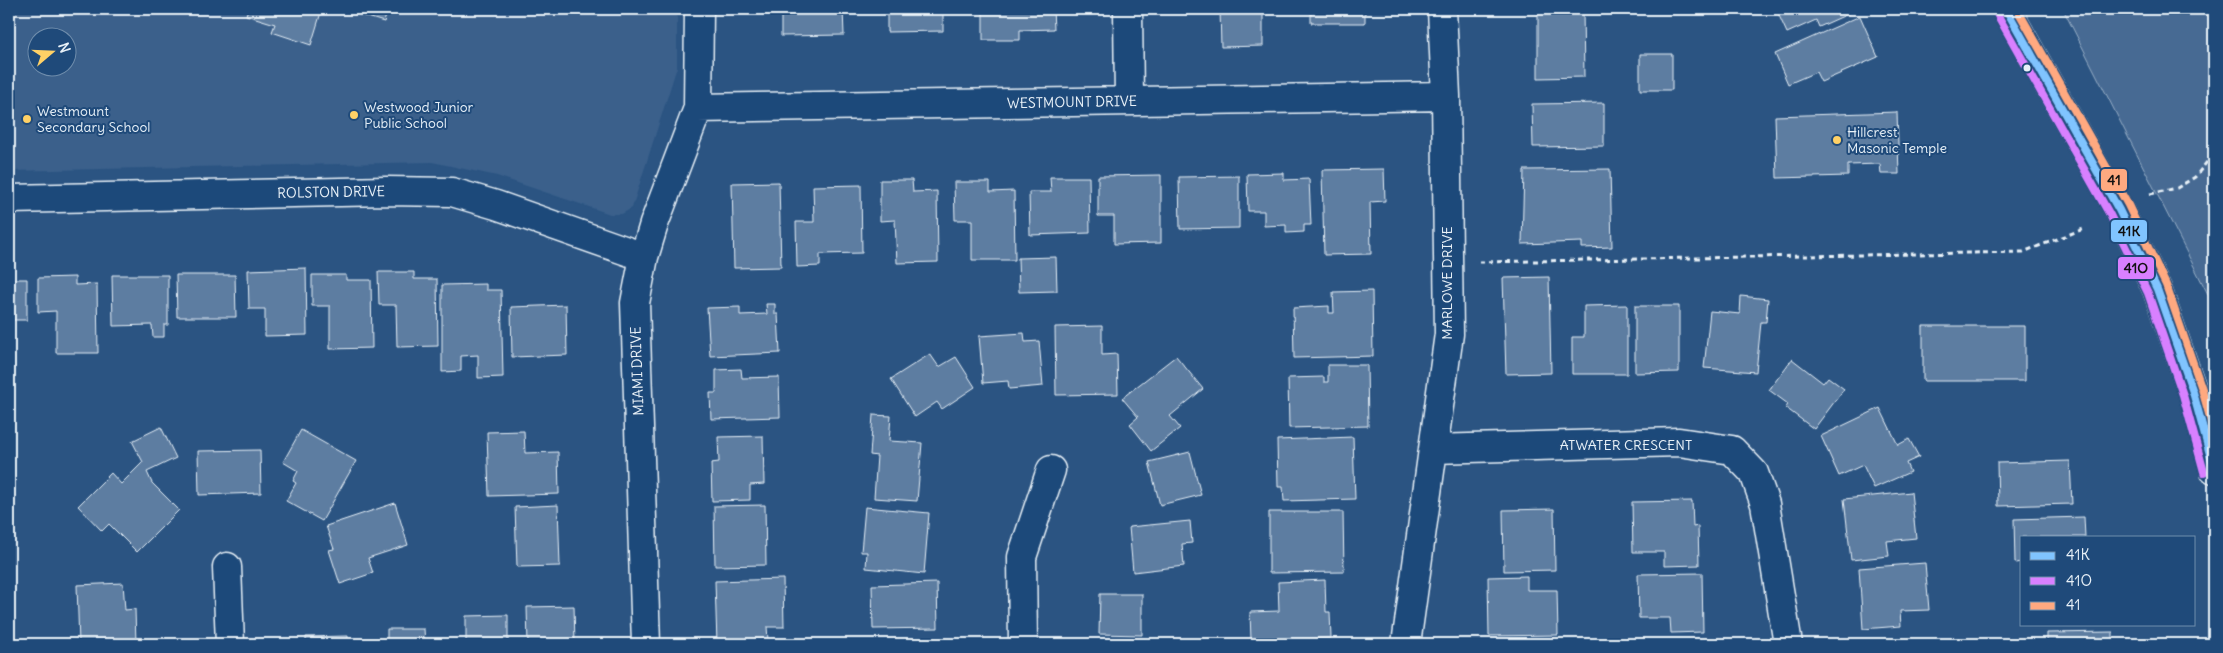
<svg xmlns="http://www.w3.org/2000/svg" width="2223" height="653" viewBox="0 0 2223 653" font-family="Delius,sans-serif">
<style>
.built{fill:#3a608b;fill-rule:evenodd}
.green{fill:#476b93;stroke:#98aec6}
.building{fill:#5d7da1;stroke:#e8f1f8}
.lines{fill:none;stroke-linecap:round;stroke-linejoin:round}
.street-casing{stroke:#e8f1f8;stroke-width:31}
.secondary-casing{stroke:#e8f1f8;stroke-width:31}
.path{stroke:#e8f1f8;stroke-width:3;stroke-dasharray:5 4;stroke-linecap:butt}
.street{stroke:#1f4a7a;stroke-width:28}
.secondary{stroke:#1f4a7a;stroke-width:28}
.bus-1-casing{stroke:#1f4a7a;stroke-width:11}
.bus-2-casing{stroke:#1f4a7a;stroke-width:11}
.bus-3-casing{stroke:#1f4a7a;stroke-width:11}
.bus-1{stroke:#80c4ff;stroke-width:8}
.bus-2{stroke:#d880ff;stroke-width:8}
.bus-3{stroke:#ffa980;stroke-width:8}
.bus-dot{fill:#e8f1f8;stroke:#1f4a7a;stroke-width:2}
.poi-dot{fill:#ffd166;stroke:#1f4a7a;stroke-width:2}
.labels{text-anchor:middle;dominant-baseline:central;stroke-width:4;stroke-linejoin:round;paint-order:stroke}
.street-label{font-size:14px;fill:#e8f1f8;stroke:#1f4a7a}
.poi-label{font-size:14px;fill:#e8f1f8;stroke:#1f4a7a;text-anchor:start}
.line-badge{stroke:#1f4a7a;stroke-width:2}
.pale-badge-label{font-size:14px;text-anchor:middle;font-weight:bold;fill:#111}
</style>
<rect width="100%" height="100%" fill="#2b5482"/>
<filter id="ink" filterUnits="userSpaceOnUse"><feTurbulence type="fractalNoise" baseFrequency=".02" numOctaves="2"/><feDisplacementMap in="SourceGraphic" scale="10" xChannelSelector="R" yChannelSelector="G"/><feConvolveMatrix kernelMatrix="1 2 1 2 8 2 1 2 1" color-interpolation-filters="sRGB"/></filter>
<g filter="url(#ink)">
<path class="built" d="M9,9H677V67L632,208L622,214H610L497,176L432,162L9,171ZM38,38H68V68H38Z"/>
<path class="green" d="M2063,9H2214V306Z"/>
<path class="building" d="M248,9H322L311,45L272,32L275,24L246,15Z
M341,9H388L384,22Z
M781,9H843L844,35L781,36Z
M887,9H943V31L887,32Z
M983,9H1053L1054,29L1020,30V40H983Z
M1220,9H1263V46L1221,47Z
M1311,9H1365V23H1311Z
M1776,9H1859L1819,27L1816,20L1787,33Z
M1538,11H1583L1584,77L1538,78Z
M1860,16L1878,57L1821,82L1816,72L1788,84L1775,54Z
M1640,54H1672V90H1640Z
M1604,103V146L1533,147L1532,104Z
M1897,112L1899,174H1881L1880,164L1848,165V176L1777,178L1775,116Z
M1384,169L1385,201L1370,202L1371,254L1324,255L1322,170Z
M1610,169L1612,247L1582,248V242L1522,244L1524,170Z
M1284,173V180L1309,179L1311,225H1304V232L1286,233V225L1264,226V211H1248L1247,174Z
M1161,175V243L1114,244V216H1098V176Z
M1239,176V228L1180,229L1179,177Z
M1050,177H1089L1090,233L1030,235L1029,192H1051Z
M880,180H912L913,192L937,191L938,262L897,263L895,220L880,221Z
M779,182L781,267L734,268L732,183Z
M954,182H990V192L1014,191L1015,260H972V220H955Z
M861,185L862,253L820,254V266L797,267L796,222H814L813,186Z
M1056,257L1057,291L1019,292L1018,258Z
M306,268L307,335L265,336V309H249L248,270Z
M378,272H414V279H437L438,346L397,347L396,305H379Z
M112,275H168V325H164V337H153L152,325L113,326Z
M176,275H235L236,317H177Z
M312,275H346V280H371L372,348L330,349V306H312Z
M75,277V285L97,284L98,353H56V311L38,312V278Z
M1549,277L1551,373L1506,374L1503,278Z
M9,279H27V320H9Z
M486,284V290H501L503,377L478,378V355L461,356V371L442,372V285Z
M1372,291L1373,356L1294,358L1293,308L1329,306V313H1334L1333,292Z
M1741,296L1768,299L1766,322H1761L1756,372L1704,368L1710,311L1740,314Z
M766,304H775V314H778L780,353L710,356L707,308L740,307V315L767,314Z
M566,305L567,355L512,357L511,307Z
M1627,305V374H1572V337H1584V306Z
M1635,306H1679V372L1635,373Z
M1102,326V355L1117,354L1118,394L1056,395L1055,327Z
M1923,326H2025V381H1923Z
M1024,333L1025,342L1039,341L1043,386L1009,389L1008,381L983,383L979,336Z
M930,354L939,367L956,357L975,387L942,409L937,402L915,417L891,379Z
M1176,356L1203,389L1170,416L1180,428L1151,451L1130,424L1138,417L1122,398Z
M1792,359L1823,383L1828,377L1844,389L1814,429L1786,408L1788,404L1769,390Z
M1328,365H1367L1368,426L1289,428L1288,378L1324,377V382H1328Z
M741,369L742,378L779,377L780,417L711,419L710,393H716V370Z
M1880,408L1898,445L1909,439L1919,457L1906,463L1910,472L1874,488L1863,465L1839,476L1821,436Z
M873,415L891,416L889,441L922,443L917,501L874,498L877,456L870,455Z
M161,427L176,458L147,472L152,483L179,510L137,552L109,524L102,531L78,506L111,473L121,484L143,462L132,441Z
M301,430L356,461L322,521L286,501L296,483L293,481L298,471L283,462Z
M524,431L525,453L558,452L559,494L489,496L487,432Z
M763,436L764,484L750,485V500L712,501L711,463L719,462L718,437Z
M1353,437L1355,499L1284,501L1283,487H1278L1277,440Z
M260,450L261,493L199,495L198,451Z
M1190,452L1201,495L1160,505L1149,462Z
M2070,461L2072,504L1998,506L1997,463Z
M1911,492L1916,538L1887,541L1889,556L1851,560L1844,499Z
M1692,501L1693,527L1698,526L1699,565L1664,566V552H1633L1632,502Z
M395,503L408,545L368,558L373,573L340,584L329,550L334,549L326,526Z
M558,505L560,566L517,567L515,507Z
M765,505L766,565L715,566L714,506Z
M865,507L929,513L924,574L866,568L867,552H861Z
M1554,509L1555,570L1504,571L1503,510Z
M1269,512H1343L1344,572L1269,573Z
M2084,517L2085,537H2022V562L2015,563L2014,519Z
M1190,521L1192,543L1182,544L1184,566L1133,572L1129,527Z
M1925,563L1929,610L1900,611L1901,626L1863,629L1859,568Z
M1702,573L1703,632L1671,633L1670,618H1639L1638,574Z
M1527,576V590H1557L1558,635L1489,636L1488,577Z
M783,579L784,627H767L768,640H756L757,643L717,644L715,581Z
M1325,580L1326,612H1330L1331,638L1251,640L1250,612L1279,611L1278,582Z
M123,583L125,610L135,609L136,644H79L77,585Z
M937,583L938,628L873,629L872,585Z
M1100,594H1142V635L1099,634Z
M574,606L575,644H528L527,607Z
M508,615V644H466V616Z
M387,629H424L425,644H387Z
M2113,632V644H2047V633Z
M348,636V644H306V637Z"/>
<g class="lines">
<defs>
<path id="street" d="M1128,9L1129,101
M698,108L1446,96
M9,199L386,191L452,192L496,205L644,257
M1433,449L1679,442L1732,450L1754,473L1765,504L1788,644
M227,567L230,644
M646,644L635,303L644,257L654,224L698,108L699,9
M1023,644L1022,557L1051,470
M1406,644L1449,334L1446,96L1442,9"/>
<path id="secondary" d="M2006,9L2119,210L2157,289L2193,392L2214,469"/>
</defs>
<use href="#street" class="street-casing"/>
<use href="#secondary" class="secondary-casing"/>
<path class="path" d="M2150,194L2177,188L2195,177L2214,153
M1479,262L2023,252L2086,228"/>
<use href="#street" class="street"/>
<use href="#secondary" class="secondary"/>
<defs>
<path id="bus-1" d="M2006,9L2119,210L2157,289L2193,392L2214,469"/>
<path id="bus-2" d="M1997,14L2110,215L2148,293L2183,395L2204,472"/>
<path id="bus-3" d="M2017,9L2128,205L2166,285L2202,389L2214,432"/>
</defs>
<use href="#bus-1" class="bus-1-casing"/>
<use href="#bus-2" class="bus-2-casing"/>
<use href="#bus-3" class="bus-3-casing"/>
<use href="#bus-1" class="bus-1"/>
<use href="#bus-2" class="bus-2"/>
<use href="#bus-3" class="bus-3"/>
</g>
</g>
<circle class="bus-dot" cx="2027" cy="68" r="4.5"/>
<g class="poi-dot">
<circle cx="354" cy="115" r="5"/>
<circle cx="27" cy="119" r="5"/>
<circle cx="1837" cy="140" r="5"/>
</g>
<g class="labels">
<g class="street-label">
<text transform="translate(1072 102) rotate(-1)">WESTMOUNT DRIVE</text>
<text transform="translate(331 192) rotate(-1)">ROLSTON DRIVE</text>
<text transform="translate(1447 283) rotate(-90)">MARLOWE DRIVE</text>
<text transform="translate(637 371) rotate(-92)">MIAMI DRIVE</text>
<text x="1626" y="445">ATWATER CRESCENT</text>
</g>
<g class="poi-label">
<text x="364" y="107">Westwood Junior<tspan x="364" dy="16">Public School</tspan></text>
<text x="37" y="111">Westmount<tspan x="37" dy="16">Secondary School</tspan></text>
<text x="1847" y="132">Hillcrest<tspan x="1847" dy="16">Masonic Temple</tspan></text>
</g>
</g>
<g class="line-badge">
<rect x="2100" y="168" width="28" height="24" rx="5" fill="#ffa980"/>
<rect x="2110" y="219" width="38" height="24" rx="5" fill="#80c4ff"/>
<rect x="2117" y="256" width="38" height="24" rx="5" fill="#d880ff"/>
</g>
<g class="pale-badge-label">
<text x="2114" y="185">41</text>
<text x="2129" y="236">41K</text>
<text x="2136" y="273">41O</text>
</g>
<rect width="2223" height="653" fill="none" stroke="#1f4a7a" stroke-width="30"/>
<rect x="15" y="15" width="2193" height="623" fill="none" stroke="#e8f1f8" stroke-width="2" filter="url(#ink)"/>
<rect x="2020" y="536" width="175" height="90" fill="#1f4a7a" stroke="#6f8dac"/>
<rect x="2030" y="552" width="25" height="8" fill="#80c4ff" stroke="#6f8dac"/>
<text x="2066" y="560" font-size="15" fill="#e8f1f8">41K</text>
<rect x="2030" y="577" width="25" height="8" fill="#d880ff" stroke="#6f8dac"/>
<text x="2066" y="586" font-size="15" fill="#e8f1f8">41O</text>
<rect x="2030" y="602" width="25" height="8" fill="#ffa980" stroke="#6f8dac"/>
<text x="2066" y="610" font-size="15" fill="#e8f1f8">41</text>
<g transform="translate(52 52) rotate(71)"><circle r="24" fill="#1f4a7a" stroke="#6f8dac"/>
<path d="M0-4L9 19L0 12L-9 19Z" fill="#ffd166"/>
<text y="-8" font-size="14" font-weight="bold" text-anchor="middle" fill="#e8f1f8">N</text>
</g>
</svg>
